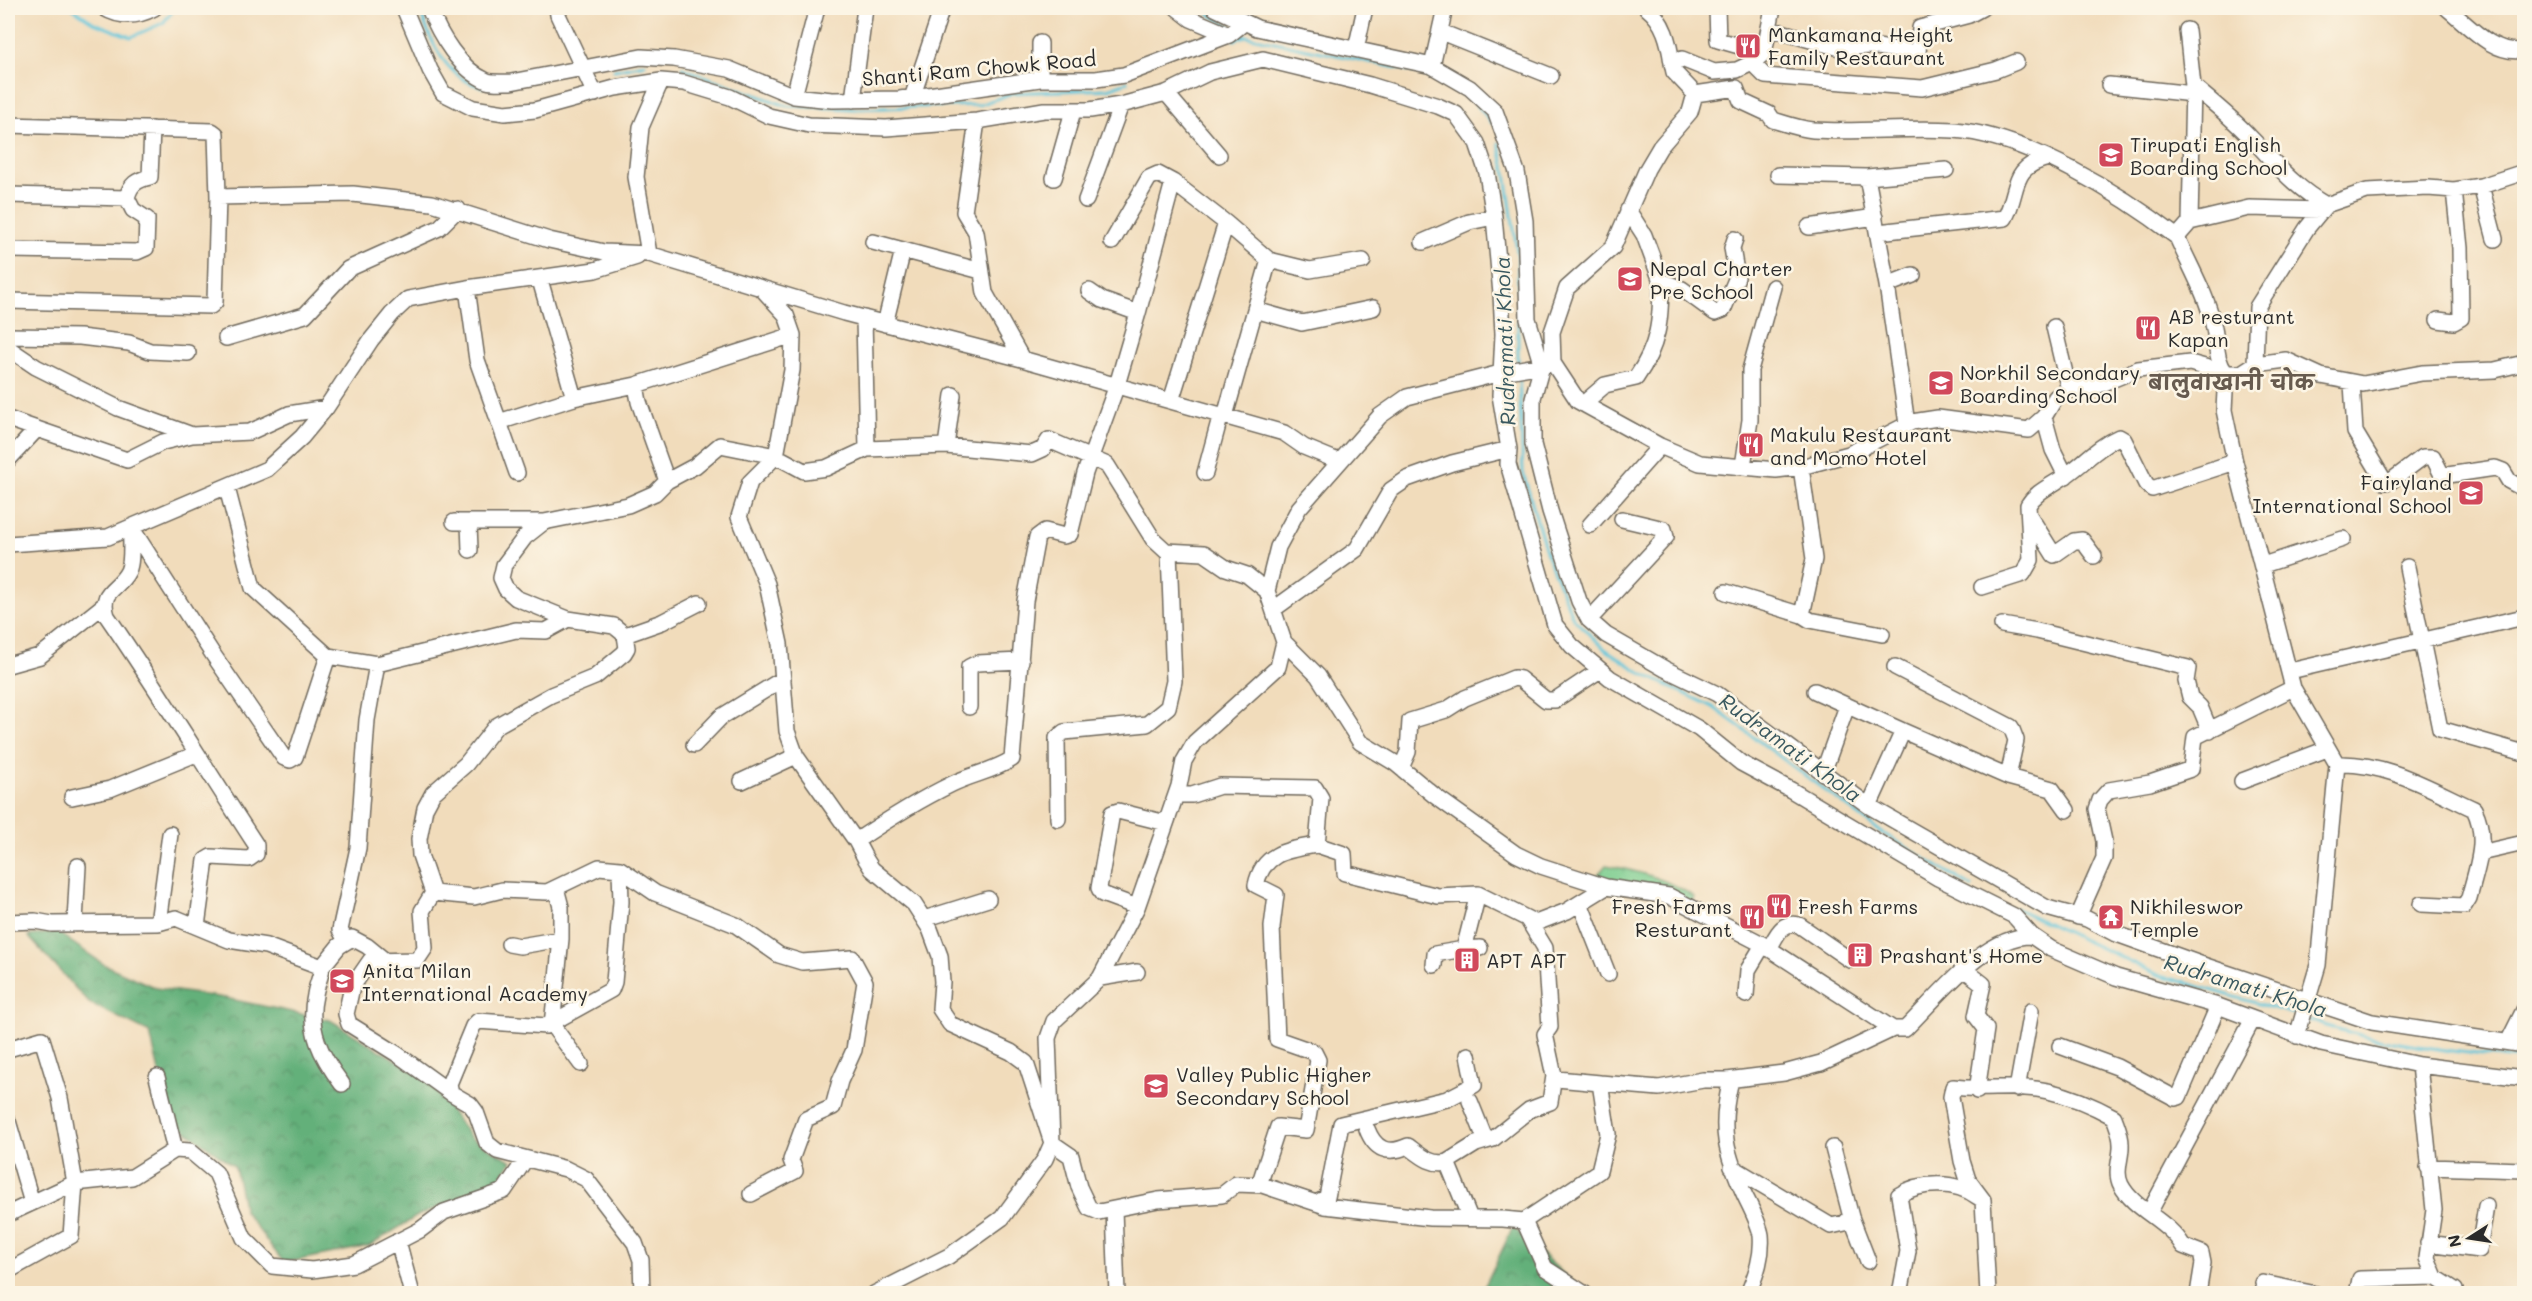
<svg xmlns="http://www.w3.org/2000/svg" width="2532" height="1301" viewBox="0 0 2532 1301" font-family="Mali,'Playpen Sans Deva',sans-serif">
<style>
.forest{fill:url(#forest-crowns);stroke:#486e52;stroke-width:1.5}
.park{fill:url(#park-crowns);stroke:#537c5d;stroke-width:1.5}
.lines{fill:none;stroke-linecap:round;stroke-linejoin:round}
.stream{stroke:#5dc4da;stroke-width:3}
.minor-casing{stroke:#70695d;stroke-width:18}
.minor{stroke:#fff;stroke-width:15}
.labels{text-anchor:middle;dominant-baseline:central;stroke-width:5;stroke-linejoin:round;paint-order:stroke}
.poi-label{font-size:20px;fill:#2b2b2b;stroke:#fcf5e5;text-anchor:start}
.street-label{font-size:20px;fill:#2b2b2b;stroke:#fcf5e5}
.water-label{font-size:21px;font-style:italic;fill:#3a5960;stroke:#fcf5e5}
.neighbourhood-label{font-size:21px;font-weight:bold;fill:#675b4f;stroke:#fcf5e5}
</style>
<defs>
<pattern id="forest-crowns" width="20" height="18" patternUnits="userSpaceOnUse" patternTransform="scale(1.5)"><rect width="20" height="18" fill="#64b07a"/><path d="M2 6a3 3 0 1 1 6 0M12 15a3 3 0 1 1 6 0" fill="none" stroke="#538f64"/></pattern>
<pattern id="park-crowns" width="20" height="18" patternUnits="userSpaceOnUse" patternTransform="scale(1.5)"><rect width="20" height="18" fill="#7bcd8f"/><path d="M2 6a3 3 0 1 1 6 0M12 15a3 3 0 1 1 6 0" fill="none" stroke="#6ab07c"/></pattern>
</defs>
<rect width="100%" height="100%" fill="#fcf5e5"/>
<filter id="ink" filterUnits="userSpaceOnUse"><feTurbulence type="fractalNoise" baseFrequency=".0167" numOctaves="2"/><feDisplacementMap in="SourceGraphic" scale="12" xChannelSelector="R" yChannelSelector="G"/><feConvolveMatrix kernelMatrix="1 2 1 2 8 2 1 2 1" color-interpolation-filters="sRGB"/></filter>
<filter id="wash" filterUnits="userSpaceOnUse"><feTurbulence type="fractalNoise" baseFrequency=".008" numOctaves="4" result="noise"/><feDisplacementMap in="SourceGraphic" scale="24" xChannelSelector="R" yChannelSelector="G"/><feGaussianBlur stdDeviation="1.35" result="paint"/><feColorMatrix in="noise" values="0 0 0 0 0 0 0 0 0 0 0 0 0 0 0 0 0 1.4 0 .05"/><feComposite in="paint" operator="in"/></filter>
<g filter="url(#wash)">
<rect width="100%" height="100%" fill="#f1dcbb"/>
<path class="forest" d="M57,932L105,965L156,988L225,998L330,1020L426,1078L471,1138L512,1161L494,1186L419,1215L369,1246L284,1263L244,1211L235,1167L170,1119L150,1033L89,1003L28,936Z
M1513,1227L1584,1293L1481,1294Z"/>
<path class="park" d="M1606,865C1637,871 1669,879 1694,897L1691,904L1595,878Z"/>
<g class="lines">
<path class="stream" d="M72,8L94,23L131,37L163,23L175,8
M419,8C430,40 446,80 483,87
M1199,8L1231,27
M1239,32L1246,36L1421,73L1471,98
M1234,40L1246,36
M682,68L787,106L853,109L979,105L1013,93L1108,89L1127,82
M614,70L645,64
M1477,105L1492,123
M1499,143L1506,174L1518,258V365
M1519,375L1523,472L1547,555L1573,618L1605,649L1643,674L1713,707L1881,832L1972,887
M2015,908L2159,975L2297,1015
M2306,1019C2377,1045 2450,1050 2524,1060"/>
</g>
</g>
<g filter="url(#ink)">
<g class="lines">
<defs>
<path id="minor" d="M104,8C121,18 137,17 154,8
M404,8L430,70L443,93L473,108L505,113L535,110L615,88L661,81L684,83L730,97L769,116L809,125L886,128L977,121L1044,110H1090L1121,105L1166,93L1210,72L1263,59L1370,85L1438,106L1456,114L1477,143L1487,173L1494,217L1501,294L1503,334L1500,395L1509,449L1508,464L1555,625L1572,646L1610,678L1699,729L1741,763L1791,790L1938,878L2014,916L2032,936L2051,949L2116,977L2218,1006L2321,1044L2419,1065L2524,1078
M429,8C439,34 460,70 487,81C494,83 503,82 511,82L641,57L674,59L729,69L794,96L832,100L900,99L1040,79H1096L1124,75L1229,35L1244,23
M557,8L558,15L595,94
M1177,8L1191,19L1229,35
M1215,8L1257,28L1432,66L1470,88L1495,111L1517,172L1525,221L1528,319L1542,366L1533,398V444L1550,511L1579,601L1589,620L1606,635L1665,669L1717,694L1869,806L2047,908L2087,919L2114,933L2203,965L2372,1022L2524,1045
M1647,8C1664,21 1669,42 1672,63
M1717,8L1718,40L1764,53
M2447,8C2469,26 2494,56 2524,50
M1770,29L1840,48L1870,46L1918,53L1920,28L1969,15L1982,8
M1441,32L1551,76
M1040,43V79
M1356,49L1365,8
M1752,63L1765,76L1922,88L1996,70L2016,62
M1432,66L1445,8
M2109,85L2193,94
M2193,86C2212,102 2232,118 2249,136C2276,163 2292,186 2326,205
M1166,93L1219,155
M1695,94L1736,88L1741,101L1769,114L1773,120C1786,124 1800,129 1813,130C1860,133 1907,127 1954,130C2026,135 2121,194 2177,237
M794,96L817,8
M912,98L940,14
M853,100L865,8
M977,121L964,212L976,232L985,293L1022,359
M8,125L212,131L216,134L218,197L215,302L211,306L8,301
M1778,175L1867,177
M1054,178L1073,111
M2481,186L2495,239
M8,195L127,198
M218,197L353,194L432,203L549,240L604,252L649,254L844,313L1022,359L1284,433L1304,447L1338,461
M1086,200L1121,105
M1628,210L1644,235L1661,281L1682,289L1715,313L1723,310L1737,277L1732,248L1735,239
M2190,222L2249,208L2320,210
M1809,227L1875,217
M1878,232L2005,218C2020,190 2009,167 2049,158
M873,242L981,271
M1112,242L1149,178L1158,174L1173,182L1226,223
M1423,242L1469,222L1494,217
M8,250L137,252L146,248L147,219L133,210L127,198C130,184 137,180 150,177L152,129
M649,254L636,177L641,127L661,81
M540,280L574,398
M1887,285L1913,275
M467,288L477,360L499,422L574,398L636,385L793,335
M763,290L786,315L793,335L792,370L776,456L750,482L739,517L767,584L780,644L787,731L796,756L856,841L865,858L872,869L914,904L930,929L940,956L942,982L940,1009L950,1024L1011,1052L1026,1063L1052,1143L1071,1156L1079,1187L1089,1208L1099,1212L1158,1200L1222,1195L1236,1184L1262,1185L1325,1206L1430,1218L1503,1219L1524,1221L1545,1268L1585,1294
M1255,310L1302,323L1373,308
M1138,313L1173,182
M864,318L867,449
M2438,320L2454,322L2461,318L2460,248L2454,190
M885,324L903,250
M2054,327L2069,390
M8,336L80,337L129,343L150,351L188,353
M226,338L305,315L348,269L439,228L458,209
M8,348L36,367L118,408L192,435L250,432L289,414L326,408
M1553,363L1552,332L1567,288L1613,247L1647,169L1660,147L1690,112L1695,94L1674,72L1672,63L1682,59L1714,72L1737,70L1752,63L1764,53L1773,8
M2255,364L2286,360L2321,376L2363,384L2422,373L2495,370L2524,363
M2352,383L2355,432L2385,482L2391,481L2423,457H2433L2441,473L2448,475L2495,468L2503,471L2509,481L2524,489
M636,385L639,402L667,481
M1171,401L1226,223L1269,260L1310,270L1363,261
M1583,404L1605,385L1636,378C1659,345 1661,320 1661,281
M1225,416L1269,260
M2044,417L2053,450L2066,476
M8,419L127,460L163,442L192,435
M499,422L517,473
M1907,424L1887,285L1867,177L1946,170
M946,446L953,395
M8,460L37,429
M1743,466L1750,420V370L1773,287
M1801,467L1814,559L1802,615
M1205,473L1221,414
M227,488L253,588L328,656L377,664
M2029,515L2054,555L2074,541L2082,540L2094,556
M454,522H544
M469,523L470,550
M1590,525L1660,446
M8,544L108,537L131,527L212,653L284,758L290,760L295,757L328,656
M2263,565L2343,539
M2407,567L2440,729L2524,753
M1982,587L2023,574L2031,560L2028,505C2037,491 2051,486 2065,476C2083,464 2098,446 2119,437L2124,440L2146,484L2152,489L2235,462
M1726,592L1802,615L1810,620L1882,634
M1274,609L1357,549L1391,490L1407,479L1452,463L1509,449
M1589,620L1666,537L1664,529L1622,519
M2002,625L2037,631L2188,668L2186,681L2190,697L2200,707L2210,731
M625,635L662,622L699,603
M1284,642L1318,676L1360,742L1395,763L1435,796L1516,854L1541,866L1606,887L1669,896L1762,944L1893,1029H1905C1937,998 1984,935 2032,936
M8,665L40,656L104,605
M1895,667L2011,727L2016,740L2008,777L1903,731
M2290,671L2524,617
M2293,688L2337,764L2318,965L2297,1036
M1815,691L1903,731L1869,806
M969,707V667L977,663L1021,661
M694,745L721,717L783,679
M2337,764C2387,762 2430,789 2474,809C2489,839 2477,867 2469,898L2464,906L2421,904
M1401,768L1408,752L1410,721L1446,710L1465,698L1514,678L1520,679L1546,700H1555L1600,670
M1823,773L1847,706
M2008,777L2052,789L2067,810
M742,781L796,756
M2242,781L2327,749
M1176,795H1192L1220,786L1315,788L1321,798L1317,845L1344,854L1345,873L1438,896L1478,894L1536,923L1567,911L1606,887
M72,797L110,789L196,754
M1058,819L1057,738L1064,732L1147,724L1168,707L1174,681L1169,552
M856,841C887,820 919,800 952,784C972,774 994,771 1012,759L1025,601L1037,537L1045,531L1064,536L1070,534L1085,473L1117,385L1138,313L1102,300L1089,291
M2480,853L2524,843
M620,869L655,893L736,925L779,955L802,962L852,958L865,982L854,1050L840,1081L833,1107L806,1119L791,1160L795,1171L751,1194
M433,893L422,911L425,948L417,960L370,961L352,987L346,1014L349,1024L397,1054L451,1093
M1580,903L1608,974
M1137,907L1102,894L1099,888L1112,813L1118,811L1166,823
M2078,917L2104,858V841L2097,809L2100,800L2109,790L2150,783L2191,769L2195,737L2293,688L2235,462L2224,410L2226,373C2214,358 2218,342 2213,324C2207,295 2189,265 2177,237L2190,222L2193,86L2187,30
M924,919L988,899
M1528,920L1545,948L1550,1027L1545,1034L1554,1076L1557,1079L1600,1083
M8,922L35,921L52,924L158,923L176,918L229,940L266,946L322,967L339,946L352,938L367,946L383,959
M75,922L78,866
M158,923L170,834
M197,926L206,860L211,857L249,859L256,854V845C206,769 159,691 107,616C99,589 118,591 128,571C133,560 130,540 131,527L267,469L302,437L326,408L371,340L392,314L408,299L467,288L595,270L637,257
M561,939L552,1025L581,1064
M346,941L340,930L358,848L367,720L377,664L516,630L546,631L568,619
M509,944L520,946L561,939V907L556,888
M1464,949L1480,948
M1769,949C1777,935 1781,921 1799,925L1850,960
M1434,965L1435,954L1464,949L1478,894
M322,967C321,977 316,986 315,995C307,1030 321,1056 342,1084
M1965,970L1983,984L1976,1016L1986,1029L1977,1091
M1100,978L1137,972
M1746,995L1748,970L1763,945
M2508,1042L2524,1010
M2060,1046L2117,1067L2175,1098L2179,1097L2218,1006
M8,1049L42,1039L60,1098L75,1183L71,1236L8,1271
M2419,1065L2434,1210L2427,1258L2435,1277L2455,1290V1294
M157,1077L175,1150
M1727,1080L1784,1073L1821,1063L1893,1029
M2017,1089L2031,1011
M1470,1101L1486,1141L1493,1139L1529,1110L1550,1102L1554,1076
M8,1121L32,1203
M1367,1129C1375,1150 1388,1155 1408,1146C1420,1155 1431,1166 1447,1162
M1833,1148L1851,1217L1868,1261
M1732,1167L1831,1226L1845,1223L1851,1217
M2428,1167L2524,1170
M1259,1185L1278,1127L1306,1130L1318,1060L1314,1052L1277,1039L1272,927L1276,895L1256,885C1263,852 1288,850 1317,845
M1317,1203L1327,1197L1341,1124L1447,1099L1474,1085L1468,1055
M1114,1209L1117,1294
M2149,1213L2253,1019
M8,1214L75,1183L132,1177L175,1150L190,1151L216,1173L244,1238L272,1266L312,1270L354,1264L420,1230L444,1212L504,1191L525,1160
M1470,1218L1447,1162L1476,1144L1486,1141
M1524,1221L1599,1171L1608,1134L1600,1083L1659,1088L1703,1080H1727L1730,1084C1719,1131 1726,1154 1745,1196C1751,1208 1759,1223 1761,1235C1763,1257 1756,1274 1748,1294
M398,1241L412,1294
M2428,1243L2479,1250L2486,1206
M2263,1283L2316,1294
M642,1294L641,1260L635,1243L586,1179L566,1169L497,1151L487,1143L476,1112L470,1104L451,1093L449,1084L473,1026L478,1021L546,1026L611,990L614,982L621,902L620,869L599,867L547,892L502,890L474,897L433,893L420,855L419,839L425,808L433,793L466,764L496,726L551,695L595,677L624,653L627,648L625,635L614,626L568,619L516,598L506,589L501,578L504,565L525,537L544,522L628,505L655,493L667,481L695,466L720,445L776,456L804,471L826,468L867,449L946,446L1032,454L1043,449L1049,440L1107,465L1153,539L1166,551L1204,553L1226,568L1247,575L1267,591
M874,1294L949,1256L1002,1218L1045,1159L1052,1143L1048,1038L1054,1021L1100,978L1137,907L1179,786L1184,761L1195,742L1278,667L1284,642L1267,591L1278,547L1299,508L1380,416L1407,397L1508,371L1553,363L1578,401L1660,446L1700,463L1776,470L1801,467L1849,454L1912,422L1938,418L2029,430L2044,417L2056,397L2069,390L2099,385L2138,369L2190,363L2226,373H2241L2255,364L2257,307L2307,228L2326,205L2367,191L2428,188L2454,190L2481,186L2524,172
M1900,1294L1908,1251L1899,1195C1921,1181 1957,1181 1978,1197
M1988,1294L1983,1200L1968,1180L1962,1161L1951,1097L1953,1087C1984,1091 2017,1084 2048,1091C2070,1096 2094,1106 2114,1117C2117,1126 2121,1134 2121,1144C2122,1157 2114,1172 2121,1185C2134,1210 2168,1220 2183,1246L2201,1253L2203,1263L2198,1294
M2357,1294L2360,1279L2435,1277"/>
</defs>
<use href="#minor" class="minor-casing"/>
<use href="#minor" class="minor"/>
</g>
</g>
<defs>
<symbol id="restaurant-square" viewBox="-11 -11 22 22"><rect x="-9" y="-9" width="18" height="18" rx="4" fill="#d1495b" stroke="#fcf5e5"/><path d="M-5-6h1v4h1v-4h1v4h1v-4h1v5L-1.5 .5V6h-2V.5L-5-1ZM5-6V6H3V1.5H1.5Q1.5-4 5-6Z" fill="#fff"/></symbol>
<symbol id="school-square" viewBox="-11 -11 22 22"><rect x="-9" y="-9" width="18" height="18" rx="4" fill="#d1495b" stroke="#fcf5e5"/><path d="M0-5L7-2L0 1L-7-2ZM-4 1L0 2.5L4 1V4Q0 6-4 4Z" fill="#fff"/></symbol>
<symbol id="temple-square" viewBox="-11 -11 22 22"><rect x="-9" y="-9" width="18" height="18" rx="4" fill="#d1495b" stroke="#fcf5e5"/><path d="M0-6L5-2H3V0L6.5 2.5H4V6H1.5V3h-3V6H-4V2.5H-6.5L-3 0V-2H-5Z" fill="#fff"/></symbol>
<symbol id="building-square" viewBox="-11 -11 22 22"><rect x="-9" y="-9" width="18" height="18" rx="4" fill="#d1495b" stroke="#fcf5e5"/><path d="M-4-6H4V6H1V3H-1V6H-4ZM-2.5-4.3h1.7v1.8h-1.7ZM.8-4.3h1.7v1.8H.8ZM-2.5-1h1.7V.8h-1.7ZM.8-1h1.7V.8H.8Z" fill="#fff"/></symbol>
</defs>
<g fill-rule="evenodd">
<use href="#restaurant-square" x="1733" y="31" width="30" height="30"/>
<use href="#school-square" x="2096" y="140" width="30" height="30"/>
<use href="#school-square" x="1615" y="264" width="30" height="30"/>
<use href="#restaurant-square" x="2133" y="313" width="30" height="30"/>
<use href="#school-square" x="1926" y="368" width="30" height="30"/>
<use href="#restaurant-square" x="1736" y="430" width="30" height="30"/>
<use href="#school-square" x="2456" y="478" width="30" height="30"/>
<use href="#restaurant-square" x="1764" y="891" width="30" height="30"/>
<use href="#restaurant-square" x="1737" y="902" width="30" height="30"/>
<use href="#temple-square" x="2096" y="902" width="30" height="30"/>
<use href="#building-square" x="1845" y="940" width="30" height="30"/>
<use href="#building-square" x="1452" y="945" width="30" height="30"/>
<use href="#school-square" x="327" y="966" width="30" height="30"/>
<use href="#school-square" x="1141" y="1071" width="30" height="30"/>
</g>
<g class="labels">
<g class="poi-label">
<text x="1768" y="34">Mankamana Height<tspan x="1768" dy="23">Family Restaurant</tspan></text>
<text x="2130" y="144">Tirupati English<tspan x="2130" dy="23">Boarding School</tspan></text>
<text x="1650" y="268">Nepal Charter<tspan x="1650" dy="23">Pre School</tspan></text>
<text x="2168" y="316">AB resturant<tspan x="2168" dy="23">Kapan</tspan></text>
<text x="1960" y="372">Norkhil Secondary<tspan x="1960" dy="23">Boarding School</tspan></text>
<text x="1770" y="434">Makulu Restaurant<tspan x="1770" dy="23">and Momo Hotel</tspan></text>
<text x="2452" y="482" text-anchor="end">Fairyland<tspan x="2452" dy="23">International School</tspan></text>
<text x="1732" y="906" text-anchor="end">Fresh Farms<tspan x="1732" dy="23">Resturant</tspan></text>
<text x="1798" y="906">Fresh Farms</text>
<text x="2130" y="906">Nikhileswor<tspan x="2130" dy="23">Temple</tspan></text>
<text x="1880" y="955">Prashant's Home</text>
<text x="1486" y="960">APT APT</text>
<text x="362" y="970">Anita Milan<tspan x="362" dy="23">International Academy</tspan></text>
<text x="1176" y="1074">Valley Public Higher<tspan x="1176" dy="23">Secondary School</tspan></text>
</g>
<g class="street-label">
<text transform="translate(979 68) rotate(-5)">Shanti Ram Chowk Road</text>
</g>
<g class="water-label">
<text transform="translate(1504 341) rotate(-92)">Rudramati Khola</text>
<text transform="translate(1791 747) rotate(36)">Rudramati Khola</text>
<text transform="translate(2246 985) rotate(17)">Rudramati Khola</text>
</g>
<g class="neighbourhood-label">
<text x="2231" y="381">बालुवाखानी चोक</text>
</g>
</g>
<rect width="2532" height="1301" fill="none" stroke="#fcf5e5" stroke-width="30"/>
<g transform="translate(2469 1238) rotate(258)" stroke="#fcf5e5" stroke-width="4.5" paint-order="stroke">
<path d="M0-4.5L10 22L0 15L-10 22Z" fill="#2b2b2b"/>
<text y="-9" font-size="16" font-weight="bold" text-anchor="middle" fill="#2b2b2b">N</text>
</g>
</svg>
